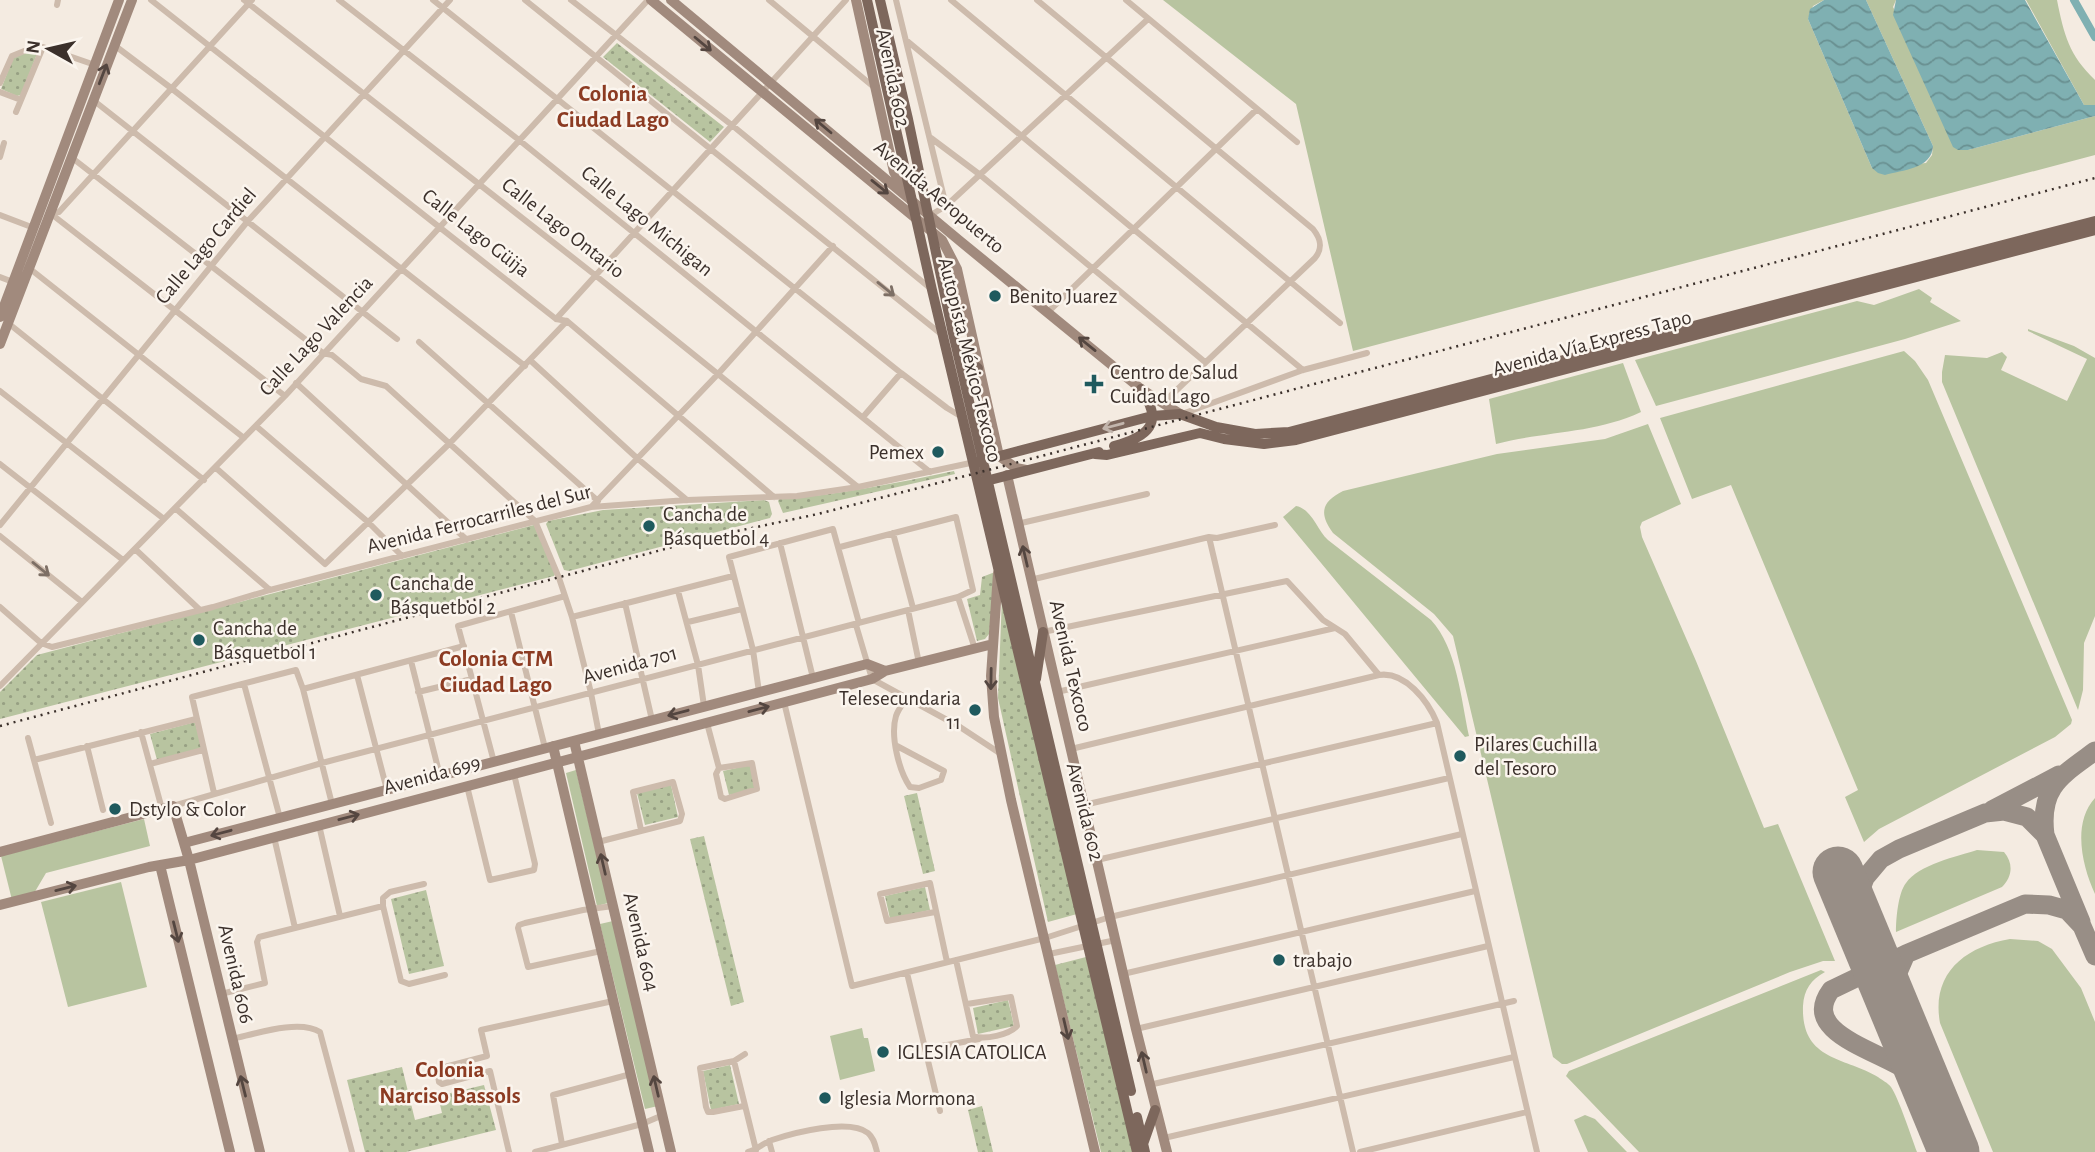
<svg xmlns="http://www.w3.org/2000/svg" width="2095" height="1152" viewBox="0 0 2095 1152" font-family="'Alegreya Sans',sans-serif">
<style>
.green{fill:#b8c4a0}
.park{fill:url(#park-dots)}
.water{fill:url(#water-waves)}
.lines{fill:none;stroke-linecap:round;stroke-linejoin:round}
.canal{stroke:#7fb0b2;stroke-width:8}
.taxiway{stroke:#988e86;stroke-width:19}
.runway{stroke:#988e86;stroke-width:51}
.street{stroke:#cdbbac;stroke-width:6}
.secondary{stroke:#a18a7d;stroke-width:10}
.primary{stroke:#7d675c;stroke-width:10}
.rail{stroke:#3b302b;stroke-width:2.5;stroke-dasharray:2 5;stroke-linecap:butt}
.oneway{stroke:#544640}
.oneway2{stroke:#7d6f65}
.oneway3{stroke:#c2b5ac}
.poi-dot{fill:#1f5a5e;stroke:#fbf5ee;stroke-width:2.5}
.labels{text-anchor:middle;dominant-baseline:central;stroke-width:5;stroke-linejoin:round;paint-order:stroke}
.street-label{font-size:21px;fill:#3b302b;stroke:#fbf5ee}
.poi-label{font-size:21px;fill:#3b302b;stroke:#fbf5ee;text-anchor:start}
.neighbourhood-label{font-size:23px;font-weight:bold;fill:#8c3b22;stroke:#fbf5ee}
</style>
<defs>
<pattern id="park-dots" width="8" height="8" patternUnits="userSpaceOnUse" patternTransform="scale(1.75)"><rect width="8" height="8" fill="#b8c4a0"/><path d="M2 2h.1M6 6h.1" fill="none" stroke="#97a083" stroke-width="1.8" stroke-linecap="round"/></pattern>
<pattern id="water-waves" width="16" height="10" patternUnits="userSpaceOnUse" patternTransform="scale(1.75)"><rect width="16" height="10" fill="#7fb0b2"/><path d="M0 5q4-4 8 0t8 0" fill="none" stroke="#699091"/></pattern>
</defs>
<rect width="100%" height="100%" fill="#f4ebe1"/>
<path class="green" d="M1163,0H1824L1813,6L1808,19L1872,168L1926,163L1932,155L1933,146L1866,0H1896L1893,7L1968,150L2095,116V155L1353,351L1296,104Z
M2026,0H2057C2064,35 2069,55 2095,80V105H2084Z
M1919,289L1932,298L1930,302L1961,321L1905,339L1656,406L1635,360L1857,301L1874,305Z
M2028,329L2074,346L2095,358V616L2084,643L2083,690L2078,710L1942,382V372L1945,355L1987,358L2002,352L2007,357L2001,370L2067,401L2087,359L2028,331Z
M1904,351L1915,361L1928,380L2072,720L2071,724L2055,737L1879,829L1864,842L1845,797L1858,790L1731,485L1692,499L1660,418Z
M1623,363L1641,412C1594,434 1545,431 1496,444L1489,399Z
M1648,424L1681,504L1642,522L1640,527L1642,537L1696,661L1764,828L1778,824L1835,961H1823L1790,972L1567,1064H1562L1553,1057L1453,636L1434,614L1333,533C1319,514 1321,502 1343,491L1497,454L1605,439Z
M1296,506C1312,509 1317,530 1328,540L1431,620C1457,648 1461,699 1469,736L1465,737L1283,517Z
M576,770L608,903L597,906L566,773Z
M2095,798V894C2082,866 2072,823 2095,798Z
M144,819L150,846L46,873L33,895L12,900L1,856Z
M1977,850L2004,852C2014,864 2012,877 2002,887L1896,932C1896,919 1898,893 1906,883C1918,865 1958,856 1977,850Z
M121,882L147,987L68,1007L41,902Z
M613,921L658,1106L645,1109L600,924Z
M2010,939L2038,941L2052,949L2081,988L2095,1022V1152H1993L1940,1023C1931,974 1964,947 2010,939Z
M1821,970L1825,972C1811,980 1804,989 1803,1006C1801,1061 1845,1057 1878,1077C1882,1080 1888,1083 1891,1087C1899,1099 1911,1136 1917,1152H1639L1566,1076L1569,1071Z
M862,1028L864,1038H868L875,1071L840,1080L830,1036Z
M1585,1115L1595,1119L1627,1152H1588L1574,1120Z"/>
<path class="park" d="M617,43L724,127L710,142L603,57Z
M36,49L37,54L21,95L17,96L1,89L13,58Z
M954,471L955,474L783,513L778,501L779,499C839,495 896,483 954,471Z
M764,500L769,502L772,514L770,518L569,571L564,570L546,524L548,521L603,510Z
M534,525L555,574L554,576L0,719V692L37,655Z
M995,572L989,634L985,639L977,641L967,599L980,595L982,577Z
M1002,597L1077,914L1048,922L998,698Z
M195,722L202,748L157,760L150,734Z
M750,765L755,789L729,795L723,771Z
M671,785L678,817L645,825L637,793Z
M917,793L935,871L923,874L904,796Z
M704,836L744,1002L731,1006L690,839Z
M925,887L930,910L890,919L885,896Z
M426,890L444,966L409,974L391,899Z
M1086,957L1133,1152H1101L1055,965Z
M1008,1000L1014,1026L978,1034L973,1008Z
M730,1065L739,1104L711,1110L703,1071Z
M402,1067L415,1120L442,1113L438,1096L484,1085L496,1130L406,1152H365L347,1080Z
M982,1106L993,1152H978L968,1110Z"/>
<path class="water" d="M1824,0H1866L1933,146C1932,169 1902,170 1885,175L1878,173L1872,168L1808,19L1810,9Z
M1896,0H2025L2084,105H2095V116L1968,150H1958L1953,147L1893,15Z"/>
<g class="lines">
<path class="canal" d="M2074,0L2095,37"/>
<path class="taxiway" d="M1992,810L2059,775
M2045,835C2039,787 2061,776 2095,751
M1860,927L1858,906L1860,891L1865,878L1881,859L1899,849L1985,813L2004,811L2027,817L2045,835L2081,922
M1894,1004L1896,977L1906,954
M1929,1091C1912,1054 1793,1042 1831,990L1906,954L2025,904L2049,905L2067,910L2082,926L2095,956"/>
<path class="runway" d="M1838,872L1954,1152"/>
<path class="street" d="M151,0L556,319L567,321L774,497
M244,0L595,275L858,487
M339,0L519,140L930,472
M433,0L901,373L947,408L962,417
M525,0L941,334
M571,0L733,126L930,288
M769,0L875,88
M896,0L946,206
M951,0L1340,323
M1037,0L1313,229C1321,239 1323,248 1315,258L1162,404
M1126,0L1297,142
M57,5L58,0
M906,40L1303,370
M114,45L171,88L525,366
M0,83L12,56L34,47H43L95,65
M0,92L21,100
M93,100L397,339
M16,112L43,47
M931,138L979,174L1205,362
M0,157L4,143
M71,157L323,353L332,355L361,379L386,386L535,521L559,578L572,617L591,693L599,734
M50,213L285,396
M50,213L59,212L252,0
M0,215L34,228
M929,216L946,206L1148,19
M29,268L244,438
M0,277L13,282
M1048,312L1257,109
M556,319L846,0
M8,323L204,480
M419,342L598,501
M531,361L638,459L687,500
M296,383L467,540
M0,391L164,519
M1182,414L1303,370L1367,353
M863,417L901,373
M256,426L368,522L402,556
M0,464L123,560
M216,468L325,564
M592,506L718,374L833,246
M175,508L270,590
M1017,524L1147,494
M0,525L247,222L450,0
M893,533L913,608
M0,536L82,602
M1209,537L1353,1152
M780,543L813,678
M135,549L200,610
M325,564L450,443L567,321
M1030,580L1209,537L1217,538L1275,525
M678,591L698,665L704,706
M958,597L975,649
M625,603L652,720
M0,607L41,643L52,647L213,607L270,590L591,507L687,500L797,496L858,487L975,462
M908,610L919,663
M511,612L545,748
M572,617L733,576
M688,622L742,609
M856,625L872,679L960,727L1001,754
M1043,632L1287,581L1323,620L1345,634L1379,675C1405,671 1428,701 1437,723L1537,1152
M411,661L440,776
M357,675L387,790
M244,684L280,818
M0,686L285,396L648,0
M303,689L464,646
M418,692L472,679
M759,692L753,650L729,557L833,529L859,623
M1057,692L1335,628
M784,702L852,986L1045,938L1110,917L1462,834
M707,723L719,768L716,774L721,797L725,799L757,789L752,763L719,768
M141,732L162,809
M28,738L51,823
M87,746L103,810
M897,746L944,771L941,780L919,788L910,787C899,771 890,736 896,716C898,710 903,703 907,697
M1071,749L1379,675
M34,760L196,719
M494,762L458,626L565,596
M150,764L203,750
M467,786L490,880L534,870L535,864L514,774
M214,793L192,697L296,670L303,689L332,804
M1084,805L1437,723
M173,806L322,763L958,597L973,590L956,517L840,547
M319,825L340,916
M274,837L295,928
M598,842L680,821L682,814L673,782L633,792L641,830
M1097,860L1449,778
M424,884L390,892L383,898V906L401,981L409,984L445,975
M935,912L887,921L880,894L930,883L947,962
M601,951L528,967L518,928L519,925L525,923L583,910L613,906
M1049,954L1116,940
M956,960L973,1036C985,1040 1009,1035 1017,1026L1011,997L967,1004
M907,973L940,1111
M1123,974L1475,891
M221,994L265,983L257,942L259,937L383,906
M1136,1029L1488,946
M232,1039C255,1034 299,1019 320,1032L352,1152
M926,1049L979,1039
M745,1054L734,1061L756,1150
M734,1061L700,1068L706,1107L708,1112H713L744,1106
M1149,1085L1514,1001
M1164,1138L1514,1057
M769,1141L772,1152
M562,1144L553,1095L631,1074
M509,1152L490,1071L442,1084L439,1082L437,1069L487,1056L481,1030L613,1001
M535,1152L642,1124L663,1115
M748,1152C757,1150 763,1143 772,1140C793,1133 849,1118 868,1133C874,1138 875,1145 877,1152
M1360,1152L1527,1112"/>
<path class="secondary" d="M651,0L942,240L957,269L999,456L1016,468L1026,470
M671,0L960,241L1141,389L1180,414
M856,0L894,172L904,189
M0,317L119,0
M0,344L132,0
M1007,475L1136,1029L1167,1152
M998,573L991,676L994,717L1011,800L1095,1152
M574,741L671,1152
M553,746L649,1152
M184,843L867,664L885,671
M0,852L173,806L189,860L260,1152
M160,865L230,1152
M0,905L149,867L189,860L872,679L885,671L993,644"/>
<path class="primary" d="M867,0L932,290L1137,1152
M880,0L908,119L952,329L1131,1091
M958,354L978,368
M1114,446C1148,437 1165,423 1141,389
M1095,454L1107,455L1200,433L1224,439L1264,444L1296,440L2095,230
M977,462L1152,416L1180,414L1216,427L1255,434L1289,432L2095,221
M982,482L1099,452
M1036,679L1043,632
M1137,1117L1145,1152
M1143,1144L1155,1110"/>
<path class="rail" d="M0,726L714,536L818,514L977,473L2095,178"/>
</g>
<defs><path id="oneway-shaft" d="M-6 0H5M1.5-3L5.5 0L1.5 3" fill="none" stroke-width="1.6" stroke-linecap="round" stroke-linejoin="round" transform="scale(1.75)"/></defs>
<g class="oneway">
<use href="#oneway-shaft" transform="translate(703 44) rotate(40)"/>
<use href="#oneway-shaft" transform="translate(103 74) rotate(-69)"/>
<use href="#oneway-shaft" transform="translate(823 126) rotate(-140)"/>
<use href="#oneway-shaft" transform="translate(880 187) rotate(39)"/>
<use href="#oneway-shaft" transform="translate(1087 344) rotate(-141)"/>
<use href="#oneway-shaft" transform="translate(1025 556) rotate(-103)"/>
<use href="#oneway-shaft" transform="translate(991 679) rotate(91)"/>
<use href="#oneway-shaft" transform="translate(759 709) rotate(-15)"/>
<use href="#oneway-shaft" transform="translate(678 713) rotate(165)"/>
<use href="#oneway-shaft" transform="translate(349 817) rotate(-15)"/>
<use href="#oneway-shaft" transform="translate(221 833) rotate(165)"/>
<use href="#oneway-shaft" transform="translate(603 864) rotate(-103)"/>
<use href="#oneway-shaft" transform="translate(66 888) rotate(-14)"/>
<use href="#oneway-shaft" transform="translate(176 932) rotate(76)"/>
<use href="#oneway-shaft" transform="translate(1066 1029) rotate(77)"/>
<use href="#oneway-shaft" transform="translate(1144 1062) rotate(-103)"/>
<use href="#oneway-shaft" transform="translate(243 1086) rotate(-104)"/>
<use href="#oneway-shaft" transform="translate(656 1086) rotate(-103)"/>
</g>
<g class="oneway2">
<use href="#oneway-shaft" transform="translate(886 289) rotate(39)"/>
<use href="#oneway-shaft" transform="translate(41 569) rotate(39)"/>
</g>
<use class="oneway3" href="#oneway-shaft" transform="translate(1113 426) rotate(165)"/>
<g class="poi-dot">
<circle cx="995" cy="296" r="7"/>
<path d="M1090.5 373.5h7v7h7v7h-7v7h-7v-7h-7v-7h7z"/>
<circle cx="938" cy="452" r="7"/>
<circle cx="649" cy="526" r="7"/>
<circle cx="376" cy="595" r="7"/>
<circle cx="199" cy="640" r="7"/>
<circle cx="975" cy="710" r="7"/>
<circle cx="1460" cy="756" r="7"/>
<circle cx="115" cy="809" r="7"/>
<circle cx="1279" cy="960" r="7"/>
<circle cx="883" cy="1052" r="7"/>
<circle cx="825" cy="1098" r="7"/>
</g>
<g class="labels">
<g class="street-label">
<text transform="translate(893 78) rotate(78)">Avenida 602</text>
<text transform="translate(939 197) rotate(40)">Avenida Aeropuerto</text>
<text transform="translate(647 221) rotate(39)">Calle Lago Michigan</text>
<text transform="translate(563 228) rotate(38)">Calle Lago Ontario</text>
<text transform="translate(476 233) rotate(38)">Calle Lago Güija</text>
<text transform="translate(206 246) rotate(-50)">Calle Lago Cardiel</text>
<text transform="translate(316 336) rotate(-47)">Calle Lago Valencia</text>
<text transform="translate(1592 343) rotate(-15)">Avenida Vía Express Tapo</text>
<text transform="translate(970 360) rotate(76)">Autopista México-Texcoco</text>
<text transform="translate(479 519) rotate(-14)">Avenida Ferrocarriles del Sur</text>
<text transform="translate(630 665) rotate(-15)">Avenida 701</text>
<text transform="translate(1071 666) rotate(77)">Avenida Texcoco</text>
<text transform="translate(432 775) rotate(-15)">Avenida 699</text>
<text transform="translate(1085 812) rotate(76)">Avenida 602</text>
<text transform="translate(641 942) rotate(77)">Avenida 604</text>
<text transform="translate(236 974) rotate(77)">Avenida 606</text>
</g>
<g class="poi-label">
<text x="1009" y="296">Benito Juarez</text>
<text x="1110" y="372">Centro de Salud<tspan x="1110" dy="24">Cuidad Lago</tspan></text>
<text x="924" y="452" text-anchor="end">Pemex</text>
<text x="663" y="514">Cancha de<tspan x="663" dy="24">Básquetbol 4</tspan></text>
<text x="390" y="583">Cancha de<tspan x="390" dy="24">Básquetbol 2</tspan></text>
<text x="213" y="628">Cancha de<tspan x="213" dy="24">Básquetbol 1</tspan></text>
<text x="961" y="698" text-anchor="end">Telesecundaria<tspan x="961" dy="24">11</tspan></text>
<text x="1474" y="744">Pilares Cuchilla<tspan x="1474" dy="24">del Tesoro</tspan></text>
<text x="129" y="809">Dstylo &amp; Color</text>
<text x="1293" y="960">trabajo</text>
<text x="897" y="1052">IGLESIA CATOLICA</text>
<text x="839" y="1098">Iglesia Mormona</text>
</g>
<g class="neighbourhood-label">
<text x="613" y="94">Colonia<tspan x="613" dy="26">Ciudad Lago</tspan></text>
<text x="496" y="659">Colonia CTM<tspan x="496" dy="26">Ciudad Lago</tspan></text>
<text x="450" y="1070">Colonia<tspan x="450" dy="26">Narciso Bassols</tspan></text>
</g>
</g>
<g transform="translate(49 49) rotate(278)" stroke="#fbf5ee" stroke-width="5" paint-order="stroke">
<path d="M0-5L12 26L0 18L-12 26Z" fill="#3b302b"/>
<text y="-10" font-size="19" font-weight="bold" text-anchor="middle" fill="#3b302b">N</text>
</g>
</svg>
